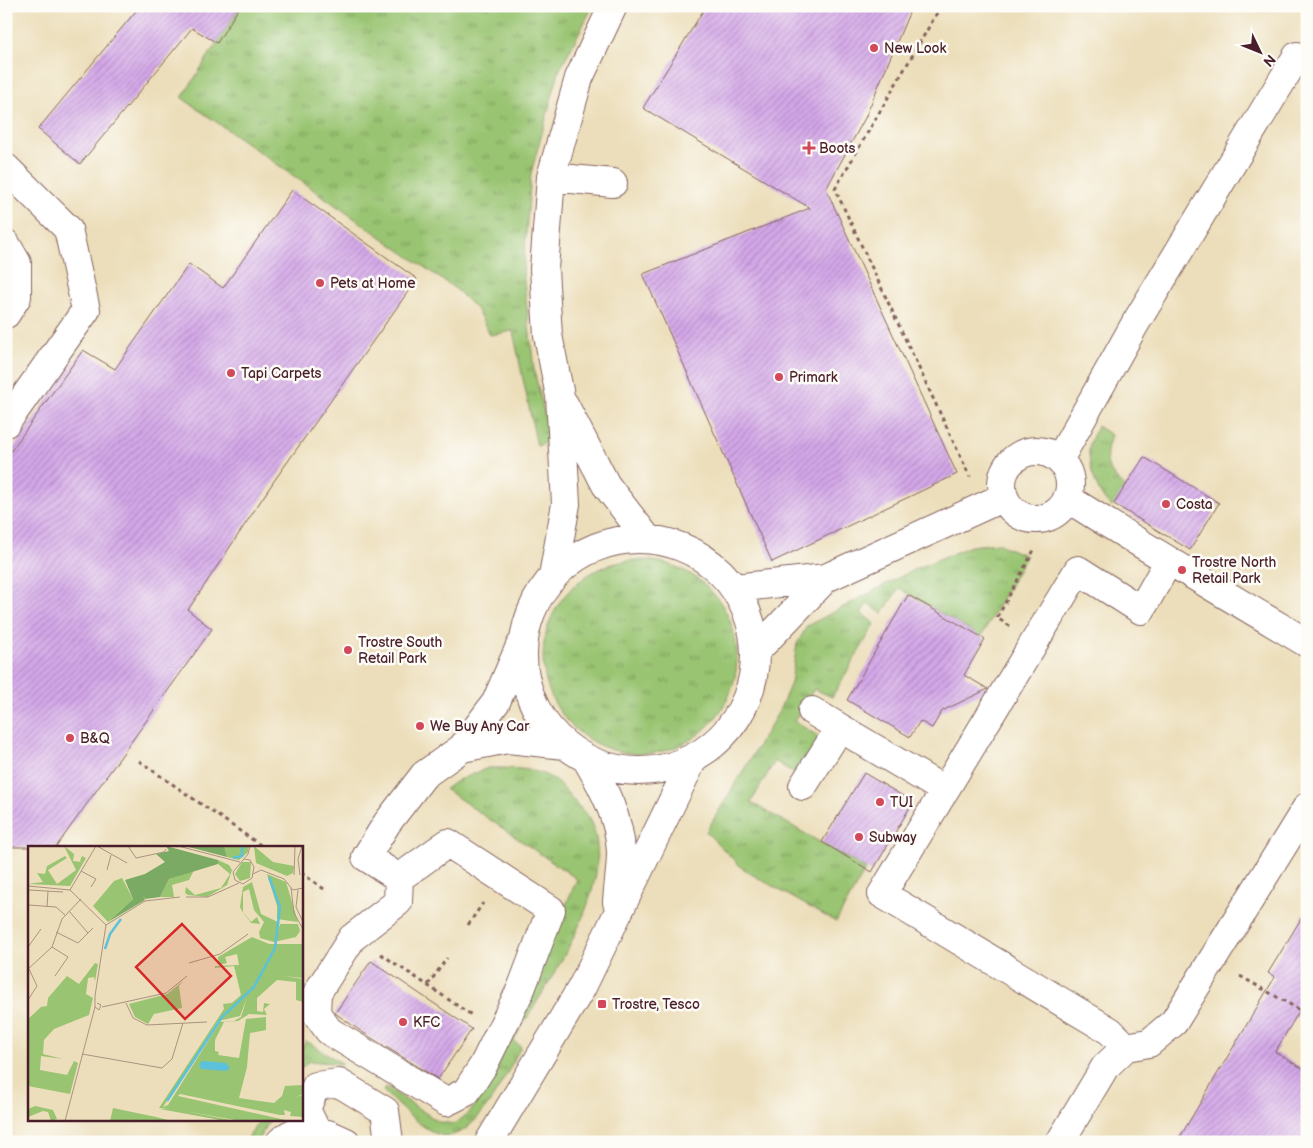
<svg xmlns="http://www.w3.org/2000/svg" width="1313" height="1148" viewBox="0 0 1313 1148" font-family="'Balsamiq Sans',sans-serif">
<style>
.grass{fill:url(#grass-tufts);stroke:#72724e}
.building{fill:url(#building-hatch)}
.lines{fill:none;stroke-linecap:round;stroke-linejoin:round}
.minor-casing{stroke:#83625d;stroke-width:30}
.path{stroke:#83625d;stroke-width:3;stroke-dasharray:4 4;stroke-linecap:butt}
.minor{stroke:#fff;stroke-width:28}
.poi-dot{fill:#d1495b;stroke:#fdfcf7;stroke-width:2}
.labels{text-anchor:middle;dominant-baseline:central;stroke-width:5;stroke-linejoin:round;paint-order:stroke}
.poi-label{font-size:14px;fill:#4a1f2b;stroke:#fdfcf7;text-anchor:start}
.inset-river{fill:none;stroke:#5cc1da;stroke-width:2.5}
.inset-road{fill:none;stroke:#ab9281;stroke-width:1}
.view{fill:#d62828;fill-opacity:0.15;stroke:#d62828;stroke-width:2.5}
.inset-edge{fill:none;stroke:#4a1f2b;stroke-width:2.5}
</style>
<defs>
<pattern id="grass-tufts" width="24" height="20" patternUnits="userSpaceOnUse" patternTransform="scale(1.25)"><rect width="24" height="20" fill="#99c471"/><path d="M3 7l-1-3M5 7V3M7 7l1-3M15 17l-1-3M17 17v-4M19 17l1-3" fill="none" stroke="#7f9f5d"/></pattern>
<pattern id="building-hatch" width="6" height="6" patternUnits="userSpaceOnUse" patternTransform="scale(1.25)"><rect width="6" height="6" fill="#d4a8e9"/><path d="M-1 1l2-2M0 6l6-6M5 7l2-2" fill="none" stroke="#ae88bd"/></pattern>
</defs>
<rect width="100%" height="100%" fill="#fdfcf7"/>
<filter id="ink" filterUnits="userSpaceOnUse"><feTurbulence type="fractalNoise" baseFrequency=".02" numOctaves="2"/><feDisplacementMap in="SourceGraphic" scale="10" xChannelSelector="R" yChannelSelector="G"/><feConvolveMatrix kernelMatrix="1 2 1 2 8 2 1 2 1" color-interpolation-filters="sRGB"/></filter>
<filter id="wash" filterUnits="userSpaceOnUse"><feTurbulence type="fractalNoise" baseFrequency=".0096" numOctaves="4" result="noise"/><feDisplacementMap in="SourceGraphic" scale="20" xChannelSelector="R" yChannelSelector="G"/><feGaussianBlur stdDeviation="1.12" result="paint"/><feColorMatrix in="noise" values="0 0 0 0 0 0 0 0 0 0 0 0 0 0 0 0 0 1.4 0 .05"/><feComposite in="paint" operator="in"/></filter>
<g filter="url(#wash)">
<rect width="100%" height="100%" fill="#ecdeba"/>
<path class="grass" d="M240,6H593L559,71L531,173L523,272L534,370L551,441L537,446L513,331L490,335L477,310L457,290L182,98Z
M1097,426L1111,435C1103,460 1105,469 1125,487L1112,507C1098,498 1088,465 1089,449C1089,442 1095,433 1097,426Z
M997,543L1026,556L981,637L899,588L882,614L868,603L861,613L875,624L832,697L814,689L794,721L821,738L799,777L775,761L751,802L866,869L836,922L744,870L706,832L778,713L791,683L797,644L807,626L917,568L971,546Z
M543 657a97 97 0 1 1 194 0a97 97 0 1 1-194 0Z
M488,768C510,768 539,767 557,782C564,788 569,795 575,802C580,808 588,815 591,823C620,886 544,987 513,1041L521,1047C507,1072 474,1148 437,1134C417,1125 399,1106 383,1091L386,1087L439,1122L455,1124L471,1111L495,1072L577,879L445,789L458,780Z
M306,1041L343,1064L309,1061L301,1069V1050Z
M260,1119H270L257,1142H246Z"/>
<g id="blocks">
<path class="building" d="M140,6H240L217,43L192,28L80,164L38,129Z
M706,6H912L865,118L826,189L957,474L772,562L643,274L810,208L643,108Z
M292,190L417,279L274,481L188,610L212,629L56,847H6V458L83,350L115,369L189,264L223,288Z
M1144,457L1219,503L1190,550L1114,504Z
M908,595L985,639L964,675L988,689L942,711L932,728L920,721L910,737L847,700Z
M864,773L913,802L872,872L822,842Z
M1307,909V998L1275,1052L1307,1071V1142H1177L1275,977L1268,973Z
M371,961L472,1029L438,1079L362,1032L335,1013Z"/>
</g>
</g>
<g filter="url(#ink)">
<use href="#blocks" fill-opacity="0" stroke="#83625d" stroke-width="1"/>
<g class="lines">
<defs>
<path id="minor" d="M6,168L68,229L86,310L6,423
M551,177L613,183
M6,244L17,263V297L6,314
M564,404L606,485L647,538
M1002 485a34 34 0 1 1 68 0a34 34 0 1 1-68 0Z
M1059,460L1135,324L1297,56
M1067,498C1146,548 1226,595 1307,643
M523 655a116 116 0 1 1 232 0a116 116 0 1 1-232 0Z
M553,576L566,504L560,396L548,335L544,269L551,177L579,78L613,6
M735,588L826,578L1004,497
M756,651L826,578
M812,711L944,790
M462,748L508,739L565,745
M587,760C603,787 620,819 621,852C621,869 618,886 617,902
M803,786L839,729
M448,843L551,910L521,989L483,1066L466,1092L446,1102L329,1031L316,1013L317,993L352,938L398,902L399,878Z
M399,878L366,857L387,823L424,775L462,748L496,702L520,646
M1126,1047L1110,1031L882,894L1078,570L1141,610L1168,562
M315,1128L306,1109L316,1086L339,1083L385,1111L389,1142
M280,1142C300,1122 324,1131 346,1142
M489,1142L582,987L694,757
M1060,1142L1105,1067L1126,1047L1149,1043L1174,1022L1307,807"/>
</defs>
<use href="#minor" class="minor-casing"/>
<path class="path" d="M941,6L835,189L970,477
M1010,626L997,618L1034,550
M139,761L263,847
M301,873L327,891
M468,925L483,903
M381,954L473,1016
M1240,976L1307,1014
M428,985L447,958"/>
<use href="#minor" class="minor"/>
</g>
</g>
<g class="poi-dot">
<circle cx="874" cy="48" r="5"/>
<path d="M806.5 140.5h5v5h5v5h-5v5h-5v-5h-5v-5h5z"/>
<circle cx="320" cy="283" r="5"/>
<circle cx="231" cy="373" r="5"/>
<circle cx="779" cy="377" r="5"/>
<circle cx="1166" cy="504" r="5"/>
<circle cx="1182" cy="570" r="5"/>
<circle cx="348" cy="650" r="5"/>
<circle cx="420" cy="726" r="5"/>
<circle cx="70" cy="738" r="5"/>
<circle cx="880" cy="802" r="5"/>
<circle cx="859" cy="837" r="5"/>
<rect x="597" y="999" width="10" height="10" rx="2.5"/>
<circle cx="403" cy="1022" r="5"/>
</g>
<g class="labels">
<g class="poi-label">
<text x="884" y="48">New Look</text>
<text x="819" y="148">Boots</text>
<text x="330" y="283">Pets at Home</text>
<text x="241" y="373">Tapi Carpets</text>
<text x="789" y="377">Primark</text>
<text x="1176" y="504">Costa</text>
<text x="1192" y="562">Trostre North<tspan x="1192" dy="16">Retail Park</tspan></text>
<text x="358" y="642">Trostre South<tspan x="358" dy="16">Retail Park</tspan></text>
<text x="430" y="726">We Buy Any Car</text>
<text x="80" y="738">B&amp;Q</text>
<text x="890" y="802">TUI</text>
<text x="869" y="837">Subway</text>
<text x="612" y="1004">Trostre, Tesco</text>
<text x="413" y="1022">KFC</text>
</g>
</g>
<g transform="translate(28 846)">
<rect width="275" height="275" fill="#ecdeba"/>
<path d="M36,0L46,8L45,15L54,16L52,15L54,10L58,12L42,40L0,38L15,36L9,27L17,28L19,20L37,10L39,12L20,24L29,38L48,24ZM196,0H221L220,6L211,14L199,11ZM226,0L245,16L266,20L265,27L259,30L228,17ZM190,14L201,19L204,24L199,39L179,51L160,49L157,47L158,41L167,49L193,42L202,28L190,18ZM214,16H223L222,32L212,35L207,28ZM166,24L161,34L144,39L146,51H132L141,33ZM239,28L258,36L270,76L249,73V60ZM224,36L233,68L252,77L251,78L249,88L252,78H270L272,85L268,91L246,96L232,92L231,86L236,76L226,64L221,43L215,46V66L223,76L229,71L232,78L223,77L214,65L212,61L215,41ZM224,91L241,98H275V132L255,130L275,133V156L268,154V136L249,134L229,152V165L235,166L236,157L242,158L236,163L239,169L221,168L210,175L196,176L187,194V205L191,206L190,209L211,212L218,173L238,171V184L222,187L219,221L211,252L246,257L254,250L257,240L275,239V248L268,251L275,249V271L262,270L263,266L256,264L257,269H252L152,248L150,250L262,275H212L157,265L207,275H197L132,263H141L131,262L196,163L195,158L204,157L213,149L206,120L187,122V120L211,119L209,108L197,111L199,117L195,118H191L190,111ZM219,152L213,171L206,175L192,176L140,259L135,261L190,175L212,170ZM67,117L70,118L67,135L66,131L60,132L58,148L65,152L61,169L26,183L16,194L15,208L35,213L13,210L12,224L39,229L46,215L50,217L42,248L0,240V173L13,161L19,160L20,152L39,130L51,138ZM155,135L151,140L154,162L126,168L120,178L107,171L101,158L139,148ZM85,262L128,271L144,275H82Z" fill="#99c471" fill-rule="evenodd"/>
<path d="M138,0L190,14V18L141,33L132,51L117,53L115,49L117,54L80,76L105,53L97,34L117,28L137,16L128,8L141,5ZM157,0H196L199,11Z" fill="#7aaa63"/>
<path d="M94,32L105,53L80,76L65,60L86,35ZM7,260L25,264L29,273L23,275L20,266L15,265L0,271V263Z" fill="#99c471"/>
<path d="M174,215L198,217L202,222L198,225L173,223L171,219Z" fill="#5cc1da"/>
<path class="inset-river" d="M205,12L214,10V0M77,103L82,88L93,73M139,255L194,171L226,141L247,102L252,61L241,31"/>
<path class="inset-road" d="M69,0L99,17M100,0L108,12L136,6L138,3M150,0L212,16M216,13L222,14L226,21L224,32L215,38L207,34L205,26L220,8L222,0M79,24L83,9M53,25L68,33L63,41M225,28L233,24L256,33L265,44L275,42M266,29L267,0M272,29L270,13L274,0M0,40L42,44L78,79M263,42L266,67L275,83M42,44L68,0M270,44L268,61L275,76M0,47L1,44L35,46M158,51H180L211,37M0,59L28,61L37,69M19,61L20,45M41,65L60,87M28,86L50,97L65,82M0,101L13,83M24,101L40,111L27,130M161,117L192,108L220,88M0,123L24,101L34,73L53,53M0,154L9,140L1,123M69,157L73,159L71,164L67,161V150L78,79L117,55L152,51M98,157L105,172L119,179L179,176M74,161L138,147L159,130M54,208L134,222L144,213L155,177M37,275L67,161"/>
<path class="view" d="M154,78L203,130L157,173L108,121Z"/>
<rect width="275" height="275" class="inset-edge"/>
</g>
<rect width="1313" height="1148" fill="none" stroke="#fdfcf7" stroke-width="25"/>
<g transform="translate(1260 52) rotate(133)" stroke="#fdfcf7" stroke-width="4" paint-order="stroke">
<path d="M0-4L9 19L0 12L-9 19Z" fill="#4a1f2b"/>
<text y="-8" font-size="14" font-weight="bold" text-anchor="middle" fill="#4a1f2b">N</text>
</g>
</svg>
